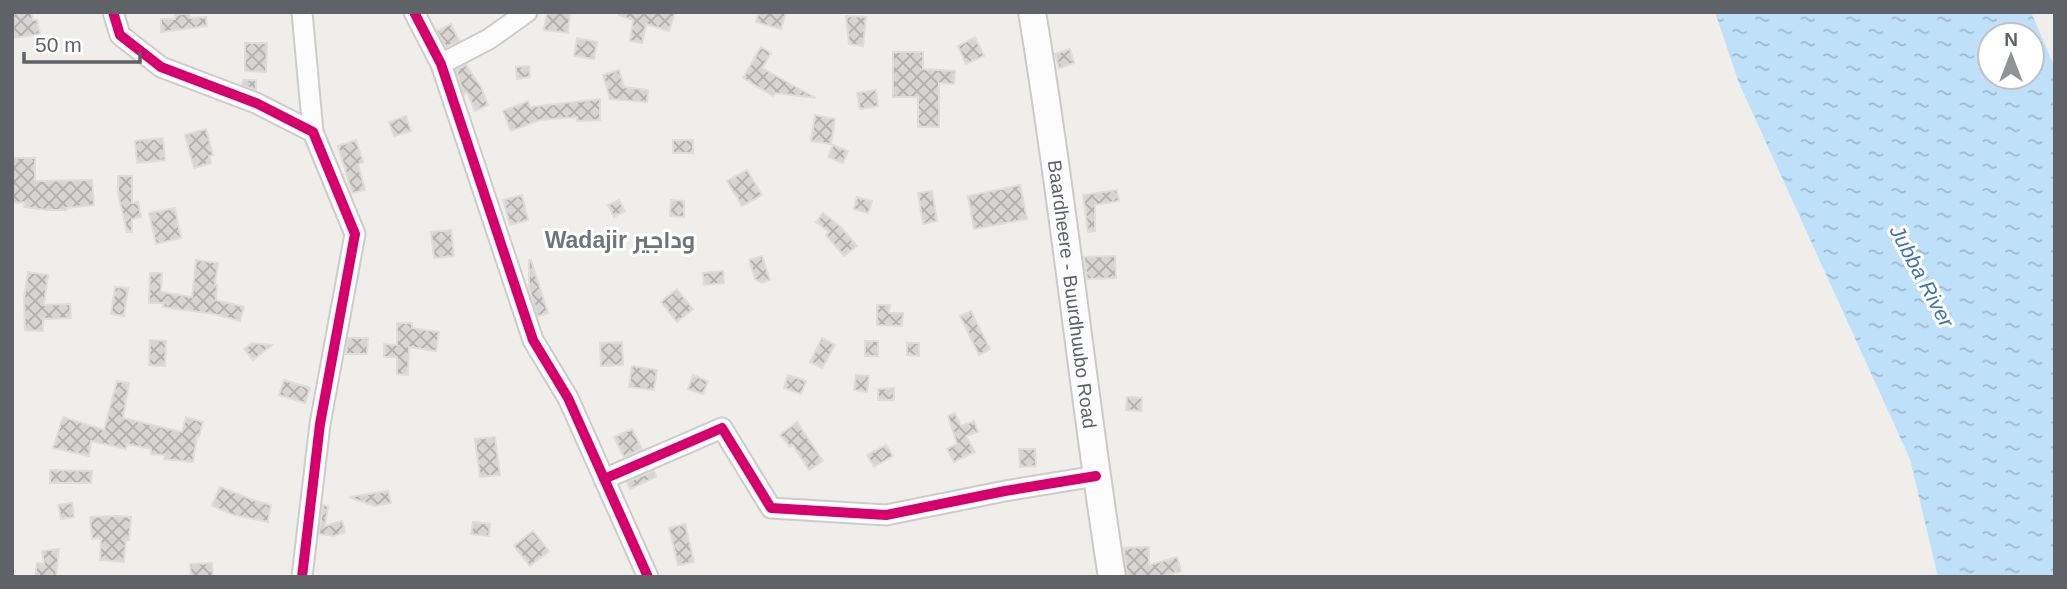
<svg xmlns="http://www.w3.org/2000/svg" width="2067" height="589" viewBox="0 0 2067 589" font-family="Arial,Cairo,sans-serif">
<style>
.water{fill:url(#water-ripples);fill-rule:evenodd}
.building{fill:url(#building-cross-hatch);stroke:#deddd9;stroke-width:2}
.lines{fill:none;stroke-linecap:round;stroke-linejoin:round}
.street-casing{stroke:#cbcccc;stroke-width:23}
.secondary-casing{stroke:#cacacb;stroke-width:30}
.street{stroke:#fdfcfc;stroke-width:19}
.secondary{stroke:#fdfcfc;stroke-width:26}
.cycleway-casing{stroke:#fff;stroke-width:15}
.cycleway{stroke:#d6006c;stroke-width:10}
.labels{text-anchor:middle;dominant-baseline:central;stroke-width:6;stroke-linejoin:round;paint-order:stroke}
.street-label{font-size:19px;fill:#5f6368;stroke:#fff}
.water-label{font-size:21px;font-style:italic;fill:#4174aa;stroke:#fff}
.quarter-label{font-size:23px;font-weight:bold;fill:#70757a;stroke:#fff}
</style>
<defs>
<pattern id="water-ripples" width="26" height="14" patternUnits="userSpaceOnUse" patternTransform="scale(1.75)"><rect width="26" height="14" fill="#bfe0f9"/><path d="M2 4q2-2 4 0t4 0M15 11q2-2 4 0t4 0" fill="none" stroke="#9eb9cd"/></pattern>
<pattern id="building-cross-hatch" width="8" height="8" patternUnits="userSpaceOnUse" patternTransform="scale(1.75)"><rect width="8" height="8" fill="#d6d5d3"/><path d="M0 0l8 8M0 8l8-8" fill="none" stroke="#b1b0af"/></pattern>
</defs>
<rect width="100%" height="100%" fill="#efeeea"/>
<path class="water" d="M1715,12H2031L2055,68V577H1938L1910,459L1739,83ZM1990,35H2032V77H1990Z"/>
<path class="building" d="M12,12H31L33,20H37L40,34L14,38Z
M547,12H570L568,33L544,30Z
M620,12H675L669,31L646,24L642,43L630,41L633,20L619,15Z
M759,12H786L781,29L756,22Z
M189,13L190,18L206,17L207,26L161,32V19H175V15Z
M846,16L866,17L863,46L849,44Z
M451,24L459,41L446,47L437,31Z
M975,37L984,56L966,64L958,46Z
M577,38L597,42L594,59L574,56Z
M245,43H267L266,72L245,71Z
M761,47L771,53L762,68L816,98L775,93L773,96L743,78Z
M1070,49L1074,63L1059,68L1055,54Z
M893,52H923V69L955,71L954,84L939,83V127H918V97H893Z
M466,65L481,87L488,105L475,111L467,92L464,94L456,70Z
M529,66L530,77L517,79L516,67Z
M619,70L624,87L648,90L647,102L610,99L603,75Z
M243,80H256V90L242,85Z
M876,90L878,106L860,109L857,93Z
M600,99V120L577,121V117L540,120L511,131L503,111L528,101L530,107Z
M815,115L835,119L831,144L811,141Z
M406,116L411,131L394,136L389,122Z
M206,129L213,155L209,156L211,163L194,168L185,135Z
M163,138L165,160L137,163L135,141Z
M356,140L363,162L358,164L365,190L352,193L338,146Z
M673,140H693V153H673Z
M833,145L848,151L843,163L828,157Z
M12,158H35V181L92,180L94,205L66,208V210H47L24,207L25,202L12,203Z
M747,170L762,195L742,206L727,181Z
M118,176H132V203L138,202L141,217L132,219V232H127L118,194Z
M1020,185L1027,219L974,229L968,196Z
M1117,190L1119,201L1095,205V231L1088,232L1083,195Z
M932,191L937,221L923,224L918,193Z
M522,195L528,220L510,225L503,200Z
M857,197L872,201L868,213L854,209Z
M619,200L625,211L614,217L608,205Z
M671,200L684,201V217L670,216Z
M175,208L181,238L156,244L149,213Z
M823,213L841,227L857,246L844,256L826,235L829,232L816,222Z
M451,230L454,256L434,258L431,232Z
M762,256L770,280L762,283L755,279L749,260Z
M1115,256L1116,278L1087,279L1084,257Z
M196,260L218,263L215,285H217L216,300L244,307L240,321L214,314L163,307L164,303H149L150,273H162L161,292L192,297Z
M529,260H531L548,313L538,316L529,288Z
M723,271L724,283L704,285L703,273Z
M28,272L48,275L44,305L70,304L71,318L43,319V331L25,330L24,299Z
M115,287L128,288L124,316L111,314Z
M677,289L693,309L677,322L661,302Z
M877,305H890L889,313H903L902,326L877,325Z
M971,311L990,349L979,355L960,316Z
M397,323H412V328L439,332L436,351L409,347L408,375L397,374V357H384V344L397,345Z
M348,338H368L367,354H346Z
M822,338L835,345L822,368L810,362Z
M150,340L166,341L165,366L149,365Z
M865,341H878V356H865Z
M622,342L623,365L601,366L600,343Z
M252,343L272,345L253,360L244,349Z
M907,343H919V356L907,355Z
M632,366L657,370L654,390L629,387Z
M693,375L708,381L703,394L688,389Z
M788,375L806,381L801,394L784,388Z
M856,375L869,376L867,392L854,390Z
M284,380L310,388L305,403L279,395Z
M117,381L129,383L123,418L182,432L186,417L203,422L199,436L197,435L193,462L164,459L165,455L151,454V449L127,444L126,449L91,441L89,456L53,448L63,417L104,430Z
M894,388V400H878V389Z
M1127,397L1142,398L1141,411L1126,410Z
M955,413L961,426L974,421L978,432L966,436L975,452L954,462L947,449L957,444L948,416Z
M797,422L823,461L809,470L793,445L790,447L780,435Z
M632,429L642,449L624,457L614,437Z
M495,437L500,475L480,477L475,439Z
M886,445L893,456L874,467L867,455Z
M1019,449H1035L1036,466L1020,467Z
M50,470L92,471L91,483H50Z
M654,471L656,477L630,489L627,482Z
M220,487L256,501L271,505L268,522L234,515L212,506Z
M388,491L391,503L374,506L349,497Z
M72,503L74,517L61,519L58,505Z
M323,505L328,506L325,526L342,521L345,532L334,536L319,534Z
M116,516L131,517L129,540H126L124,562L100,560L101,538L92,539L90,517Z
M473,522L490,524L489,536L471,534Z
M685,524L694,562L678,565L669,528Z
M533,531L549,551L530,566L514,546Z
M1149,547V565L1177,557L1181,571L1160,577H1127L1124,548Z
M59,549L56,577H35L37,563L44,564L42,551Z
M212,563L213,577H191L190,564Z"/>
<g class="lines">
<defs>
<path id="street" d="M113,12L120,35L161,67L256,103L313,132L355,234L320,424L302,577
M302,12L313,132
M414,12L441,64L533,340L568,398L648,577
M441,64L489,39L527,12
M604,479L722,428L771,508L886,515L1005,491L1096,476"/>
<g id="secondary">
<path id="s1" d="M1032,12C1064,200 1082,389 1112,577"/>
</g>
</defs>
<use href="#street" class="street-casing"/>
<use href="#secondary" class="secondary-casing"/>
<use href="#street" class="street"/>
<use href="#secondary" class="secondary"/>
<defs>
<path id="cycleway" d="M113,12L120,35L161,67L256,103L313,132L355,234L320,424L302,577
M414,12L441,64L533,340L568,398L648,577
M604,479L722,428L771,508L886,515L1005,491L1096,476"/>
</defs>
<use href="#cycleway" class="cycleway-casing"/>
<use href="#cycleway" class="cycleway"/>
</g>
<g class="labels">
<g class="street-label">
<text stroke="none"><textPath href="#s1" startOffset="285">Baardheere - Buurdhuubo Road</textPath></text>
</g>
<g class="water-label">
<text transform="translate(1922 276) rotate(62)">Jubba River</text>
</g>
<g class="quarter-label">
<text x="620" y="240">Wadajir وداجير</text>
</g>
</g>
<rect width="2067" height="589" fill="none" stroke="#5f6368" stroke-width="28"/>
<g transform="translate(2011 56)"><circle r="33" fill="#ffffff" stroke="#bfc1c3" stroke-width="2"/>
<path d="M0-5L12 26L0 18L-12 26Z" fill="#919496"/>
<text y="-10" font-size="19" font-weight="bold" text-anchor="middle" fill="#5f6368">N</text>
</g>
<path d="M24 52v10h116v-10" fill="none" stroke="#5f6368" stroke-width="3.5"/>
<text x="35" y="52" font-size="21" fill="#5f6368" stroke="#ffffff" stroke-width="5" paint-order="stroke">50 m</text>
</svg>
